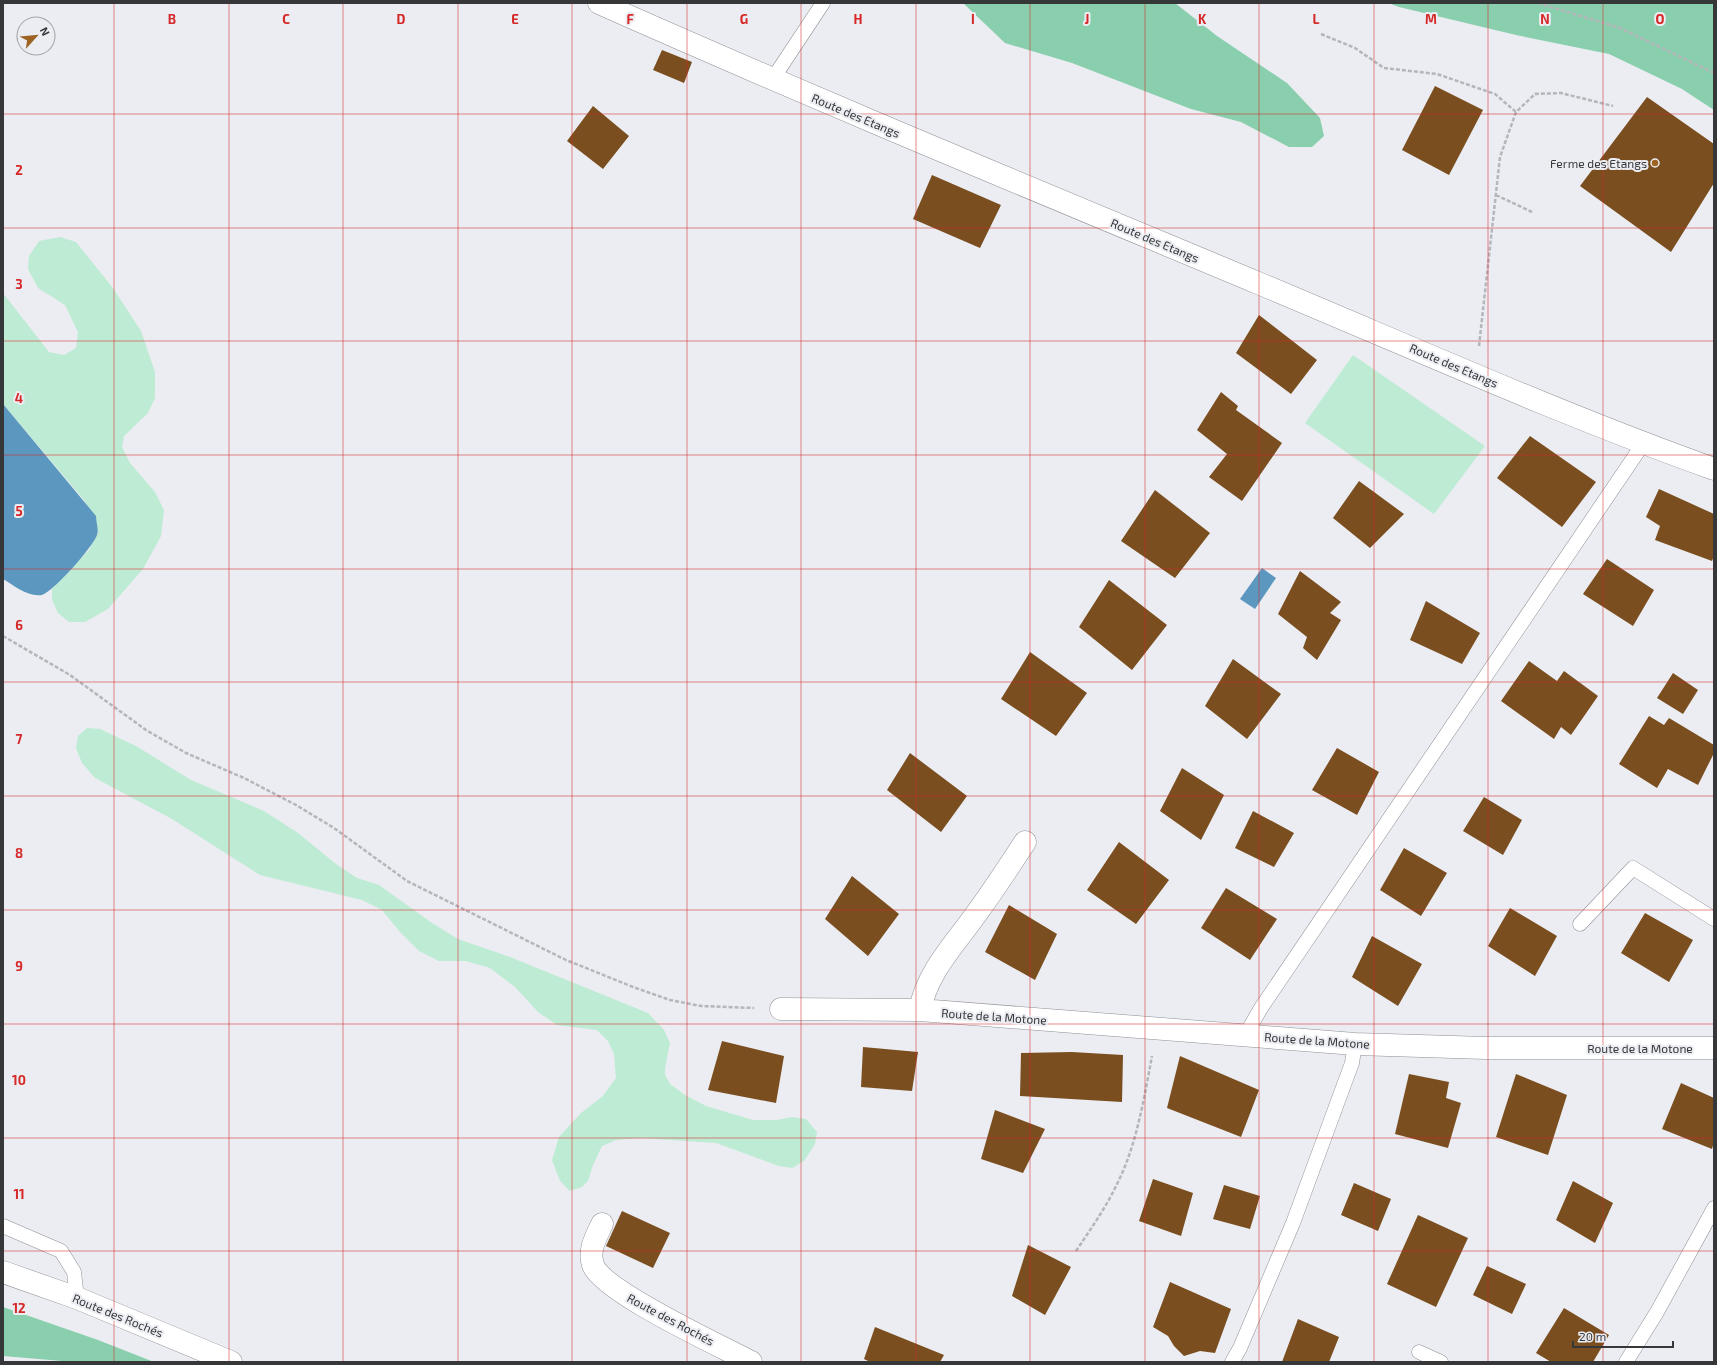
<svg xmlns="http://www.w3.org/2000/svg" width="1717" height="1365" viewBox="0 0 1717 1365" font-family="'Exo 2',sans-serif">
<style>
.green{fill:#beebd4}
.forest{fill:#89cfad}
.water{fill:#5c97bf}
.building{fill:#7a4e1f}
.lines{fill:none;stroke-linecap:round;stroke-linejoin:round}
.service-casing{stroke:#8e9095;stroke-width:15}
.minor-casing{stroke:#8e9095;stroke-width:23}
.tertiary-casing{stroke:#8e9095;stroke-width:23}
.path{stroke:#b4b6ba;stroke-width:2.5;stroke-dasharray:4 2;stroke-linecap:butt}
.service{stroke:#fff;stroke-width:14}
.minor{stroke:#fff;stroke-width:22}
.tertiary{stroke:#fff;stroke-width:22}
.grid{fill:none;stroke:#d62828;stroke-width:1;stroke-opacity:0.55}
.poi-dot{fill:#9c6321;stroke:#ebedf2;stroke-width:1.5}
.labels{text-anchor:middle;dominant-baseline:central;stroke-width:4;stroke-linejoin:round;paint-order:stroke}
.street-label{font-size:12px;fill:#363739;stroke:#ebedf2}
.poi-label{font-size:12px;fill:#363739;stroke:#ebedf2;text-anchor:end}
.grid-label{font-size:13px;text-anchor:middle;font-weight:bold;fill:#d62828;stroke:#ebedf2;stroke-width:4;stroke-linejoin:round;paint-order:stroke}
</style>
<rect width="100%" height="100%" fill="#ebedf2"/>
<path class="green" d="M60,237L76,242L113,288L141,331L155,372V398L148,413L124,436L122,447L130,463L155,492L164,510L161,536L143,569L108,609L85,622H69L58,613L52,600V589L89,550L98,533L84,500L3,404V293L49,352L64,355L76,348L78,332L65,305L38,288L28,269L29,256L39,241Z
M1353,355L1485,446L1434,514L1305,423Z
M87,728L100,729L136,746L191,780L264,811L298,833L336,864L357,878L379,885L432,923L458,939L510,957L648,1013L664,1030L670,1043L665,1068V1075L670,1084L685,1095L706,1106L753,1120H777L792,1117L806,1119L817,1132L815,1144L804,1161L792,1168L779,1166L716,1143L641,1138L616,1140L602,1146L593,1165L588,1181L582,1187L570,1191L560,1181L552,1160L559,1137L581,1113L603,1096L616,1078L614,1054L608,1041L597,1030L557,1025L538,1012L515,987L490,968L466,961H439L419,951L400,932L382,910L362,900L260,875L172,819L95,778L82,763L76,748L78,736Z"/>
<path class="forest" d="M963,3H1175L1217,36L1287,83L1320,118L1324,136L1312,147H1289L1241,122L1191,109L1072,63L1005,43Z
M1388,3H1714V110L1682,89L1609,54L1516,35L1399,7Z
M3,1307L98,1340L154,1362H74L3,1356Z"/>
<path class="water" d="M3,404L96,516C96,522 99,530 97,535C93,547 53,592 42,595C27,597 15,586 3,579Z
M1262,568L1276,578L1255,609L1240,599Z"/>
<path class="building" d="M662,50L692,62L684,83L653,70Z
M1435,86L1483,110L1449,175L1402,150Z
M1647,97L1714,144V183L1671,252L1580,186Z
M593,106L629,136L603,169L567,141Z
M932,175L1001,205L980,248L913,219Z
M1259,315L1317,360L1291,394L1236,353Z
M1221,392L1238,406L1236,410L1282,443L1242,501L1209,477L1227,454L1197,430Z
M1530,436L1596,482L1562,527L1497,478Z
M1359,481L1404,514L1370,548L1333,518Z
M1659,489L1714,514V556L1712,561L1655,540L1660,526L1646,517Z
M1155,490L1210,533L1175,578L1121,541Z
M1607,559L1654,590L1633,626L1583,594Z
M1300,571L1341,602L1330,613L1341,620L1317,660L1303,648L1307,637L1278,614Z
M1109,580L1167,625L1132,670L1079,627Z
M1426,601L1480,633L1462,664L1410,640Z
M1030,652L1087,693L1056,736L1001,699Z
M1233,659L1281,694L1247,739L1205,706Z
M1529,661L1557,681L1564,671L1598,696L1571,735L1561,727L1554,739L1501,701Z
M1673,673L1698,690L1683,714L1657,698Z
M1649,716L1664,725L1669,718L1714,745V753L1698,785L1668,769L1657,788L1619,764Z
M1337,748L1379,772L1357,815L1312,790Z
M910,753L967,796L941,832L887,790Z
M1182,768L1224,795L1201,840L1160,811Z
M1484,797L1522,820L1503,855L1463,831Z
M1253,811L1294,833L1274,867L1235,848Z
M1119,842L1169,880L1136,924L1087,890Z
M1404,848L1447,873L1421,916L1380,890Z
M852,876L899,914L868,956L825,919Z
M1226,888L1277,919L1250,960L1201,928Z
M1009,905L1057,934L1035,980L985,952Z
M1510,908L1557,936L1535,976L1488,946Z
M1645,913L1693,940L1669,982L1621,953Z
M1372,936L1422,964L1398,1006L1352,977Z
M722,1041L784,1056L776,1103L708,1090Z
M863,1047L918,1052L912,1091L861,1087Z
M1072,1052L1123,1055L1122,1102L1020,1096L1021,1053Z
M1180,1056L1259,1090L1241,1137L1167,1108Z
M1409,1074L1449,1082L1446,1098L1461,1103L1448,1148L1395,1134Z
M1516,1074L1567,1095L1548,1155L1496,1137Z
M1681,1083L1714,1098V1142L1712,1149L1662,1129Z
M995,1110L1045,1129L1023,1173L981,1159Z
M1153,1179L1193,1193L1181,1236L1139,1221Z
M1573,1181L1613,1203L1595,1243L1556,1220Z
M1354,1183L1391,1199L1378,1231L1341,1215Z
M1224,1185L1260,1196L1250,1229L1213,1219Z
M622,1211L670,1233L653,1268L606,1246Z
M1418,1215L1468,1238L1436,1307L1387,1284Z
M1028,1245L1071,1267L1045,1315L1012,1296Z
M1487,1266L1526,1284L1512,1314L1473,1295Z
M1170,1282L1231,1309L1215,1353L1200,1351L1184,1356L1174,1346L1168,1336L1153,1327Z
M1564,1308L1609,1335L1593,1362H1551L1536,1353Z
M1298,1319L1339,1337L1329,1362H1282Z
M875,1327L944,1355L940,1362H870L864,1359Z"/>
<g class="lines">
<defs>
<path id="service" d="M772,80L823,3
M1580,924L1633,868L1714,919
M1246,1034L1261,1008L1643,444
M3,1226L61,1251L74,1272L77,1298
M1419,1352L1441,1362
M1232,1362L1240,1348L1293,1223L1352,1063L1355,1044
M1626,1362L1657,1312L1714,1208"/>
<path id="minor" d="M599,3C817,100 1038,191 1258,283C1409,346 1560,414 1714,469
M781,1009L920,1010L1355,1044L1486,1048H1714
M920,1010C927,971 957,942 979,910C995,888 1010,865 1025,842
M602,1224C596,1237 588,1250 593,1265C603,1292 721,1346 751,1362"/>
<path id="tertiary" d="M3,1272L77,1298L231,1362"/>
</defs>
<use href="#service" class="service-casing"/>
<use href="#minor" class="minor-casing"/>
<use href="#tertiary" class="tertiary-casing"/>
<path class="path" d="M1538,3L1620,28L1714,73
M1321,34L1355,48L1384,68L1437,74L1495,94L1516,112
M1496,195L1532,212
M1479,346L1500,157L1516,112L1535,94L1561,93L1613,106
M3,636L70,675L146,730L186,753L244,778L296,805L334,828L407,881L566,960L633,987L670,1000L701,1006L754,1008
M1076,1251C1090,1230 1105,1209 1116,1186C1136,1148 1144,1099 1152,1056"/>
<use href="#service" class="service"/>
<use href="#minor" class="minor"/>
<use href="#tertiary" class="tertiary"/>
</g>
<path class="grid" d="M114,3V1362M229,3V1362M343,3V1362M458,3V1362M572,3V1362M687,3V1362M801,3V1362M916,3V1362M1030,3V1362M1145,3V1362M1259,3V1362M1374,3V1362M1488,3V1362M1603,3V1362M3,114H1714M3,228H1714M3,341H1714M3,455H1714M3,569H1714M3,682H1714M3,796H1714M3,910H1714M3,1024H1714M3,1138H1714M3,1251H1714"/>
<circle class="poi-dot" cx="1655" cy="163" r="4"/>
<g class="labels">
<g class="street-label">
<text transform="translate(856 115) rotate(23)">Route des Etangs</text>
<text transform="translate(1155 240) rotate(23)">Route des Etangs</text>
<text transform="translate(1454 365) rotate(23)">Route des Etangs</text>
<text transform="translate(994 1016) rotate(4)">Route de la Motone</text>
<text transform="translate(1317 1040) rotate(4)">Route de la Motone</text>
<text x="1640" y="1048">Route de la Motone</text>
<text transform="translate(118 1315) rotate(22)">Route des Rochés</text>
<text transform="translate(671 1319) rotate(28)">Route des Rochés</text>
</g>
<g class="poi-label">
<text x="1647" y="163">Ferme des Etangs</text>
</g>
</g>
<g class="grid-label">
<text x="172" y="24">B</text>
<text x="286" y="24">C</text>
<text x="401" y="24">D</text>
<text x="515" y="24">E</text>
<text x="630" y="24">F</text>
<text x="744" y="24">G</text>
<text x="858" y="24">H</text>
<text x="973" y="24">I</text>
<text x="1087" y="24">J</text>
<text x="1202" y="24">K</text>
<text x="1316" y="24">L</text>
<text x="1431" y="24">M</text>
<text x="1545" y="24">N</text>
<text x="1660" y="24">O</text>
<text x="19" y="175">2</text>
<text x="19" y="289">3</text>
<text x="19" y="403">4</text>
<text x="19" y="516">5</text>
<text x="19" y="630">6</text>
<text x="19" y="744">7</text>
<text x="19" y="858">8</text>
<text x="19" y="971">9</text>
<text x="19" y="1085">10</text>
<text x="19" y="1199">11</text>
<text x="19" y="1313">12</text>
</g>
<rect width="1717" height="1365" fill="none" stroke="#363739" stroke-width="8"/>
<g transform="translate(36 36) rotate(63)"><circle r="19" fill="#ebedf2" stroke="#a3a4a8"/>
<path d="M0-3L7 15L0 10L-7 15Z" fill="#9c6321"/>
<text y="-6" font-size="11" font-weight="bold" text-anchor="middle" fill="#363739">N</text>
</g>
<path d="M1573 1341v6h100v-6" fill="none" stroke="#363739" stroke-width="2"/>
<text x="1579" y="1341" font-size="12" fill="#363739" stroke="#ebedf2" stroke-width="3" paint-order="stroke">20 m</text>
</svg>
